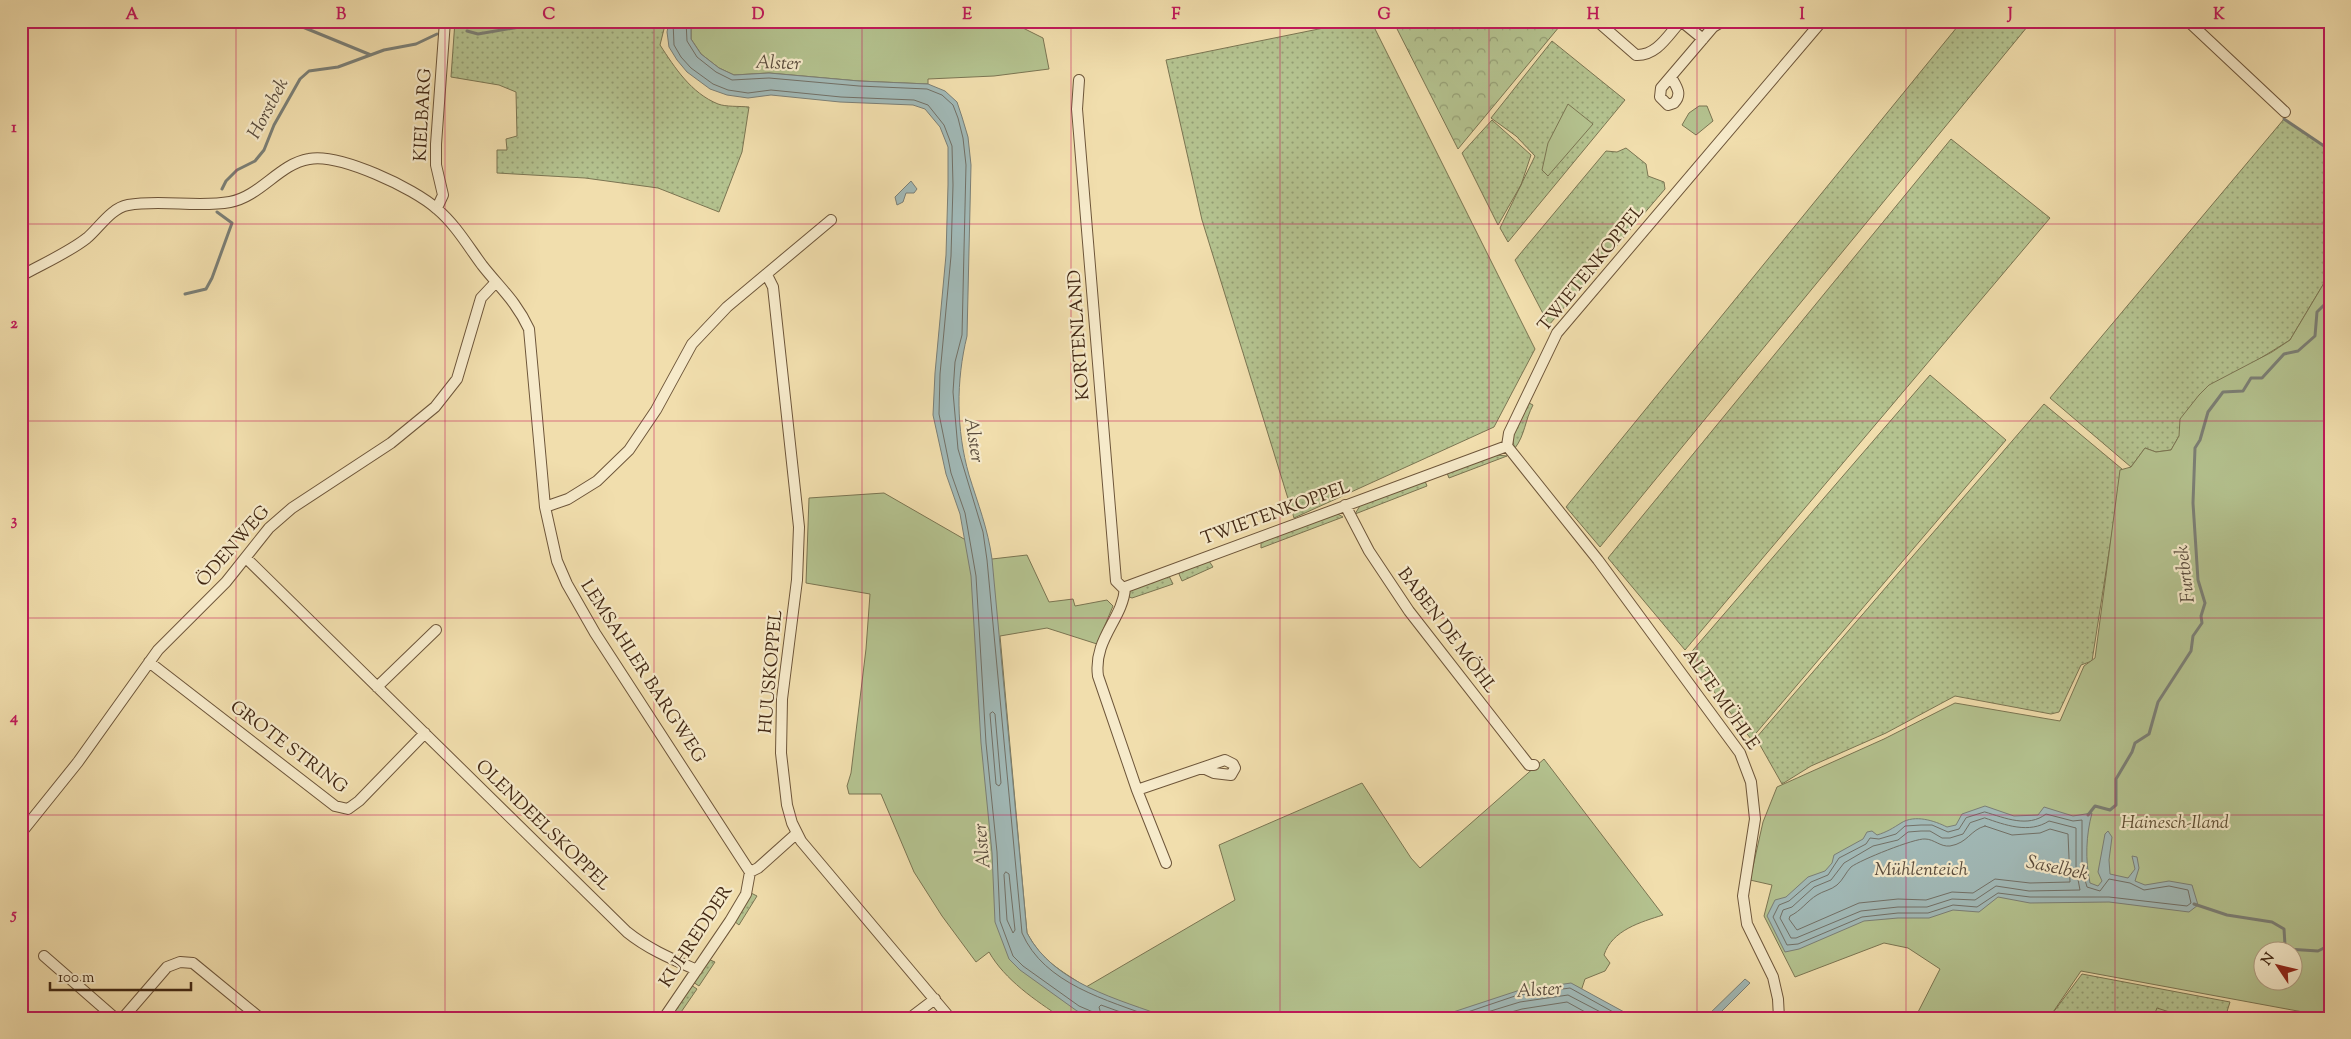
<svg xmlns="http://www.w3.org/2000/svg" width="2351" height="1039" viewBox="0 0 2351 1039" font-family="'Sorts Mill Goudy',serif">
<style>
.grass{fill:url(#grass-dots);stroke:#7b7552}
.forest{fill:url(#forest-crowns);stroke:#7b7552}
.park{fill:#b4c28f;stroke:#7b7552;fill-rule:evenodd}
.water{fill:#a1b9b7;stroke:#7b7f76}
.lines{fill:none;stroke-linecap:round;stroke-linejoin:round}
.shore{stroke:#727066;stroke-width:1}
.stream{stroke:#7b7f76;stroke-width:3}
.street-casing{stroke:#6e563a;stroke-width:12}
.street{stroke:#f6eaca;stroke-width:10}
.grid{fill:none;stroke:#c2185b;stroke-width:1;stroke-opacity:0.55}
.labels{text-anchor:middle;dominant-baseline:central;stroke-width:4.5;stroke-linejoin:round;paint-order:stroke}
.street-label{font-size:18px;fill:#422814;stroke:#f6eaca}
.park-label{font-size:18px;font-style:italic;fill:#5e4e33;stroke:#f6eaca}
.water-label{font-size:19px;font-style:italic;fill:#5a4c3d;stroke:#f6eaca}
.neatline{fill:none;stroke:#c2185b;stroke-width:2}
.grid-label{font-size:16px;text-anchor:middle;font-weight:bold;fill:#c2185b}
</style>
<defs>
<pattern id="grass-dots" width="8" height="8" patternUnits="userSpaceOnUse" patternTransform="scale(1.25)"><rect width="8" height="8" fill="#b4c28f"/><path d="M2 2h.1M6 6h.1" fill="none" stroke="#949e74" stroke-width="1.8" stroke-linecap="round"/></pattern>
<pattern id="forest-crowns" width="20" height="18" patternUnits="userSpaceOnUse" patternTransform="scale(1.25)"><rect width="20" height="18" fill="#b4c28f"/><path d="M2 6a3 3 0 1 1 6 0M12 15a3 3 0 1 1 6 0" fill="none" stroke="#949e74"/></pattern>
</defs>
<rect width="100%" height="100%" fill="#f1dead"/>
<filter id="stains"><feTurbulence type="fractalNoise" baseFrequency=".004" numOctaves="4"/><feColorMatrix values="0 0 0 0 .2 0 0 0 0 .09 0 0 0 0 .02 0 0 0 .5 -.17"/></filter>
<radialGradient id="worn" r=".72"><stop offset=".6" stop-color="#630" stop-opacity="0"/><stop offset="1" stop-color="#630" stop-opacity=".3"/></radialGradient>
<path class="grass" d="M455,21H666L660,45C675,68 691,93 718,104C726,107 739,106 749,107L742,152L719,212L658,188L585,178L497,173V150H507L506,139L517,136L516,92L499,85L451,77Z
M1358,21H1371L1535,349L1494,427L1294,518L1202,220L1166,60Z
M1962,21H2032L1600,547L1566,507Z
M1552,41L1625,100L1508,242L1500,228L1535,156L1516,136L1491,118Z
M2284,119L2330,150V273L2290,340L2251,364L2179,436L2171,450L2156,452L2145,448L2131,467L2050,398Z
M1492,120L1531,155L1521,185L1498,225L1462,153Z
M1951,139L2050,218L1685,650L1608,558Z
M1626,148L1646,164L1648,176L1664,182L1665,189L1549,325L1515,260L1606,151L1617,152Z
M1930,375L2006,440L1751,739L1687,657Z
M1527,402L1533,405C1525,420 1525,435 1515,448C1508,435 1522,415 1527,402Z
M2044,404L2122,469L2092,661L2081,665L2059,712L2051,714L1955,696L1886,733L1811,766L1782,784L1756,738Z
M1497,455L1507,456L1449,478L1447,473Z
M1425,481L1427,486L1355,514L1361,504Z
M1336,513L1343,517L1261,548V541Z
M1209,561L1213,567L1182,581L1179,574L1180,572Z
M1169,576L1173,584L1132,598L1127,596L1131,590Z
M751,893L757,896L739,925L734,921Z
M708,959L715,962L699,986L693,982Z
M2082,974L2230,1002L2225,1018H2049Z
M691,985L697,989L677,1018H667Z"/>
<path class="forest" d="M1393,21H1564L1458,149Z"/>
<path class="park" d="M691,21H1009L1043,38L1049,69L994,76L928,79V84L859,81L769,73L734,75L719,68L701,54L691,39Z
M1568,104L1593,124L1548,176L1542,170L1548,143Z
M1699,106H1707L1713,121L1696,135L1682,125L1689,113Z
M2330,273V1017L2081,971L2049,1018H1915L1940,969L1908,948L1884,943L1795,977L1764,916L1772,885L1750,880L1763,822L1777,787L1884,739L1955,703L2060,721L2084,666L2095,658L2120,470L2131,467L2145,448L2156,452L2171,450L2179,436L2180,419L2199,395L2209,385L2272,352L2290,340ZM2264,952H2294V982H2264Z
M884,493L964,539L992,559L1027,555L1049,602L1073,599L1075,606L1107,600L1113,606L1097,644L1047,628L1000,636L1027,933C1042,961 1060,970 1086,987L1235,900L1219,845L1362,783L1411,858L1420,868L1544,759L1663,915C1641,922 1612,930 1604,955L1610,963L1605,971L1585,979L1572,1018H1062C1035,1000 1005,980 989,952L976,962L942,916L914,872L881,794H849L847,786L851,773L866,649L870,594L806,583L809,498Z
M2157,1008L2188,1018H2153Z"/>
<path class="water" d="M669,21H691V39L701,54L719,68L734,75L769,73L859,81L928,84L945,91L957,102L962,117L968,137L971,165L967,336C956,381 956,429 969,475C978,504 988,529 992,559L1027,933C1054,984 1118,999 1169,1018H1097L1077,1011L1020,970L1009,959L995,922L992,853L981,743L971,576L960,514L946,474L933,415L935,373L946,255L948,185V147L940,127L925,109L913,105L840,102L771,95L748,98L727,95L710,89L687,72L677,60L669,47L667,32Z
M911,181L917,189L914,193H906L903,202L897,205L895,197Z
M1985,806L2014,816L2038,815L2044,807L2073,816L2092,813C2086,835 2085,860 2090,883L2098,886L2102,881L2098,872L2105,834L2108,831L2112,837L2109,860L2110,874L2128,878L2135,869L2132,856L2137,857L2139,868L2135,881L2145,885L2169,881L2192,885L2198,905L2189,912L2109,902L2030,903L1998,897L1979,912L1953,910L1929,918H1898L1864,921L1799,949L1785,952L1767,916L1775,900L1786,897L1808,877L1825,871L1832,863L1834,855L1863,839L1867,832L1872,831L1877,835C1887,832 1893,828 1901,823C1915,814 1935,821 1947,827L1956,825L1962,814Z
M1745,979L1750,983L1715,1018H1705Z
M1571,983L1626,1013L1630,1018H1435L1517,991Z"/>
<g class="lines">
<path class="shore" d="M673,21L674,45L681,57L691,68L713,84L728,90L748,93L771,90L841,97L914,100L928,105L944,125L952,146L953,185L951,256L940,374L939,414L951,473L965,513L976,576L986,743L997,852L1000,921L1013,956L1023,966L1079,1006L1093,1012L1096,1018
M686,21L687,41L697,57L716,72L732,80L769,78L859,86L927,89L942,95L953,105L958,118L963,138L966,165L962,335L955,362L953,392L958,449L983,532L987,560L1022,933C1044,984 1107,1000 1155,1018
M993,712L995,714L1001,783L999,786L996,784L990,714Z
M1985,812C2005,818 2028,828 2046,814L2073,821L2082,820V869L2087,887L2100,891L2109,879L2130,883L2144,890L2169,886L2188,890L2191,903L2187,906L2109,897H2030L1998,893L1977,907L1953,905L1928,913H1898L1862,917L1798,944L1787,945L1773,917L1779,905L1789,901L1811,882L1828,875L1839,858L1866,844L1870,838L1879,839L1896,834L1905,826L1921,825H1932L1948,832L1959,829L1966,818Z
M1985,818C2005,825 2029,834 2049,821L2076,828V869L2080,890L2029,891L1996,886L1975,900L1952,899L1927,907H1898L1861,911L1796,938H1791L1780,918L1783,910L1792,907L1814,887L1831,880L1844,863L1873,846L1898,840L1908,832L1921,831H1930L1942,838H1950L1963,834L1970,823Z
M1985,826L2012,835L2040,833L2050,829L2068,834L2070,882L2030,883L1995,879L1973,893L1952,892L1926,900L1898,899L1859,903L1797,930L1789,919L1790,916C1801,911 1807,901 1817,895C1823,891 1831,890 1837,885C1843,880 1846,872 1851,867C1860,860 1915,838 1925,839C1934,839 1940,847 1950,846C1968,843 1970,830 1985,826Z
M1006,872L1009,874L1015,930L1013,933L1007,920L1004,875Z
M1102,1018L1099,1007L1101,1005L1137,1018
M1450,1018L1518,995L1570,988L1624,1018
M1468,1018L1520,1002L1568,995L1612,1018
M1490,1018L1522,1009L1567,1002L1596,1018"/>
<path class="stream" d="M206,21L214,25L240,21
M288,21L371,55
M467,31L478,34L555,21
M2284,119L2330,150
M222,189L226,181L237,170L255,161L264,150L274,125L300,79L309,71L338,67L384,50L416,44L437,34
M185,294L206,289L212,278L232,223L217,212
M2088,815L2095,806L2110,810L2116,805V779L2132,752L2135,743L2149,734L2158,702L2191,651L2193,636L2202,623L2201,616L2205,603L2198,580L2193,503L2195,448L2200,440L2208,412L2223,392L2243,391L2251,378H2262L2284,354L2298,351L2315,336L2317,312L2323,306L2330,303
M2194,904L2227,915L2272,922L2284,929L2285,945L2287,949L2318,951L2330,945"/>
<defs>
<path id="street" d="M1597,21L1636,55C1657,56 1668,35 1681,21
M1681,21L1703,39
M2188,21L2285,112
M1671,77C1676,86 1683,94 1674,103L1668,105L1660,97L1661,88L1713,27L1723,21
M1079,80L1077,109L1116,581L1123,588L1507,446L1509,433L1557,333L1822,21
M437,208L443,195L436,165V144L445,21
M767,275L773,287L799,527L797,580L782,699L781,753L787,805L792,823L801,841L950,1018
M21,276C42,264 68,253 87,238C99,228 111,208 128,205C161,199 197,208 230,202C261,196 279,164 309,159C339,153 414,188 437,209C455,224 468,246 482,265C500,288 516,301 529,329L545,507L557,561L567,584L595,633L750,872
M1507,446L1598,560L1740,753L1751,782L1755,819L1743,896L1747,924L1773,977L1778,999L1779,1018
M1345,505L1369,551L1409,611L1529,765H1534
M545,507L568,499L597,481L629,450L656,410L692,344L727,307L831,220
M246,558L627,932C648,949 672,959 697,970
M1125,588C1123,619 1093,639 1098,676L1137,790L1166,863
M149,662L335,806L348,809L359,801L425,733
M377,687L436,630
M1137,790L1225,760L1233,764L1235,768L1231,775L1214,773L1203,768
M21,833L78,762L158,650L226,582L269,528L292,508L391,443L435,407L457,379L481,298L496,282
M44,956L115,1018
M123,1018L167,967L180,962L193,963L260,1018
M664,1018L730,921L746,894L750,872L758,868L796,834
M910,1018L935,999"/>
</defs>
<use href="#street" class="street-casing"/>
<use href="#street" class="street"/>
</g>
<path class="grid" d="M236,21V1018M445,21V1018M654,21V1018M862,21V1018M1071,21V1018M1280,21V1018M1489,21V1018M1697,21V1018M1906,21V1018M2115,21V1018M21,224H2330M21,421H2330M21,618H2330M21,815H2330"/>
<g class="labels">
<g class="street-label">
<text transform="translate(424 115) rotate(-87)">KIELBARG</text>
<text transform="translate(1592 269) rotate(-51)">TWIETENKOPPEL</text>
<text transform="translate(1080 335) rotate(-94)">KORTENLAND</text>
<text transform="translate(1276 514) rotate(-20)">TWIETENKOPPEL</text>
<text transform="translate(234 547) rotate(-49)">ÖDENWEG</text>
<text transform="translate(1446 631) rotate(53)">BABEN DE MÖHL</text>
<text transform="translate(642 672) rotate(57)">LEMSAHLER BARGWEG</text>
<text transform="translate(772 672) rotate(-85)">HUUSKOPPEL</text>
<text transform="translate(1720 700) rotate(55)">ALTE MÜHLE</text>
<text transform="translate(288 748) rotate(37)">GROTE STRING</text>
<text transform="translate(542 826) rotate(44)">OLENDEELSKOPPEL</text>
<text transform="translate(697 937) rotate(-57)">KUHREDDER</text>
</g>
<g class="park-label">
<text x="2175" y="824">Hainesch-Iland</text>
</g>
<g class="water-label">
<text transform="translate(778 64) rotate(2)">Alster</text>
<text transform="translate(269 109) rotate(-62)">Horstbek</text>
<text transform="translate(973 440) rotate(81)">Alster</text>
<text transform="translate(2186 574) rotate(-97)">Furtbek</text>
<text transform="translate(983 846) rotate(-95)">Alster</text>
<text transform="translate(2057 869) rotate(12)">Saselbek</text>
<text x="1921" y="870">Mühlenteich</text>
<text transform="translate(1539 991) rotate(-4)">Alster</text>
</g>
</g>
<rect width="2351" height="1039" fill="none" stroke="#f1dead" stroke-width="55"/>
<g transform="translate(2278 966) rotate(305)"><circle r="24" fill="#f6eaca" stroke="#ae9c81"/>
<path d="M0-4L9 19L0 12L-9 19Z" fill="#8f2418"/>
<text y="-8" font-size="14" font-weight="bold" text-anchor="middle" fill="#422814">N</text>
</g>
<path d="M50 982v8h141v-8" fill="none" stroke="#422814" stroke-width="2.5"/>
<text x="58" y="982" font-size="15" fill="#422814" stroke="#f6eaca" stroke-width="4" paint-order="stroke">100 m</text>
<rect x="28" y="28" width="2296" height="984" class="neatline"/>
<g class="grid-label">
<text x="132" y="19">A</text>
<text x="341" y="19">B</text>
<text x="549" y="19">C</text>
<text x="758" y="19">D</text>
<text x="967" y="19">E</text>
<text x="1176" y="19">F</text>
<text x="1384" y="19">G</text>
<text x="1593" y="19">H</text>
<text x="1802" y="19">I</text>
<text x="2010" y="19">J</text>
<text x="2219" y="19">K</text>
<text x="14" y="132">1</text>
<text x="14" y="328">2</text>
<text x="14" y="525">3</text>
<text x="14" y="722">4</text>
<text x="14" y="919">5</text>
</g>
<rect width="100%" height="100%" filter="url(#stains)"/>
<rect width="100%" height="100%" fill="url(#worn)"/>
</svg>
